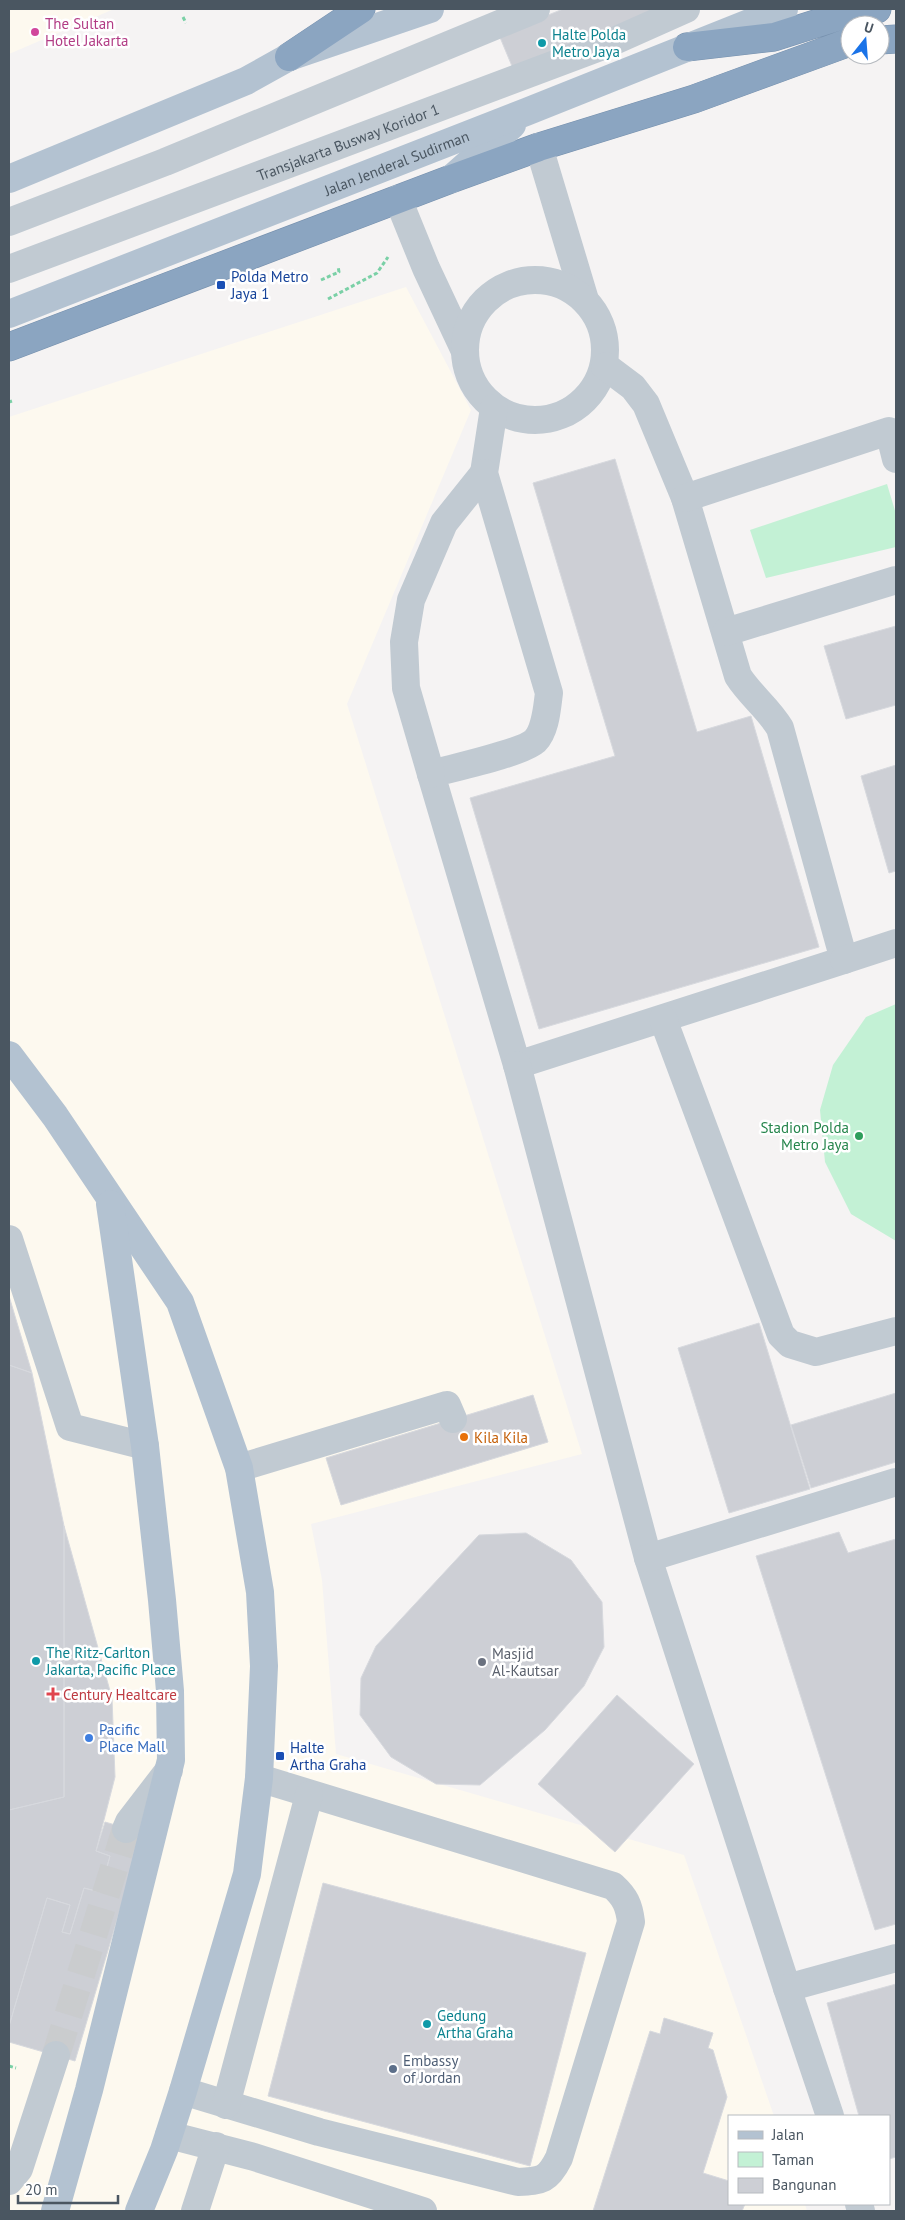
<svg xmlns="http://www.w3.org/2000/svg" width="905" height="2220" viewBox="0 0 905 2220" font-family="'PT Sans',sans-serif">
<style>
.commercial{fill:#fdf9ef}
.green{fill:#c3f1d5}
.building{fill:#cdcfd5;stroke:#d7d9de}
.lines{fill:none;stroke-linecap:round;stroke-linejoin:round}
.minor-tunnel{stroke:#caccce;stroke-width:28;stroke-dasharray:28 14;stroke-linecap:butt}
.highway-casing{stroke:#7690ad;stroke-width:29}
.path{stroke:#7ad0a6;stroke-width:3;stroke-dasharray:4 2.5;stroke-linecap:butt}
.minor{stroke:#c1cad2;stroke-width:28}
.major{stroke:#b3c2d1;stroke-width:28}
.highway{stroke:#8ba5c1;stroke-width:28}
.hotel-dot{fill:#d1479c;stroke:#fff;stroke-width:2}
.culture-dot{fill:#0f9aa8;stroke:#fff;stroke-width:2}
.transit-dot{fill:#1a4fb4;stroke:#fff;stroke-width:2}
.leisure-dot{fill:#2e9e5b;stroke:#fff;stroke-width:2}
.food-dot{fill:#e8710a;stroke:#fff;stroke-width:2}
.worship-dot{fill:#6b7280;stroke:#fff;stroke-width:2}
.health-dot{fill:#e0444e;stroke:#fff;stroke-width:2}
.shop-dot{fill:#3f7fe0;stroke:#fff;stroke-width:2}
.service-dot{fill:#5c6f8a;stroke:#fff;stroke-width:2}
.labels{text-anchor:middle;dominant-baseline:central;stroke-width:5;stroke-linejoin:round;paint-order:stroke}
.hotel-label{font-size:15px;fill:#b23c85;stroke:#fff;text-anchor:start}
.culture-label{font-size:15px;fill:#0d838f;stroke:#fff;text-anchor:start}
.street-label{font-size:15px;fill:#4a5661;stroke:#fff}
.transit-label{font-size:15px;fill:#164399;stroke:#fff;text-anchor:start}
.leisure-label{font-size:15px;fill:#27864d;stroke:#fff;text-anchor:end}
.food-label{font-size:15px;fill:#c56008;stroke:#fff;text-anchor:start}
.worship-label{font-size:15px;fill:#5b616d;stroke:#fff;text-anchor:start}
.health-label{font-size:15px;fill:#be3a42;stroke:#fff;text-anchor:start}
.shop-label{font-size:15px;fill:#366cbe;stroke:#fff;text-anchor:start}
.service-label{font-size:15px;fill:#4e5e75;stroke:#fff;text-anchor:start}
</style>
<rect width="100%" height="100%" fill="#f5f3f3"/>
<path class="commercial" d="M9,9H114L9,54Z
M406,287L471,410L347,704L582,1454L311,1524L322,1580L336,1754L684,1855L774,2116H729V2204H805L807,2211H9V417Z"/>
<path class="green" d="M887,484L896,514V547L766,578L750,530Z
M896,1004V1241L851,1214L825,1162L820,1110L833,1065L866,1017Z"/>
<path class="building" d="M563,9H666L514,71L499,35Z
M615,459L697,732L751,716L819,947L539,1029L470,798L615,756L533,483Z
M896,626V705L846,719L824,646Z
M896,765V871L889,873L861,776Z
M9,1296L32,1373L9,1365Z
M759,1323L810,1489L729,1513L678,1348Z
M9,1365L32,1373L64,1526V1797L9,1810Z
M896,1393V1462L811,1488L791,1425Z
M533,1395L548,1442L341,1505L326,1458Z
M64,1526L112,1698L115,1777L96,1851L110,1856L100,1892L84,1888L70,1934L62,1932L70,1905L47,1898L9,2026V1810L64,1797Z
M839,1532L848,1553L896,1539V1924L875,1930L756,1556Z
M526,1533L571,1560L602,1602L604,1647L584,1686L545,1730L480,1785L436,1784L391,1757L360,1715L361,1678L376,1646L479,1535Z
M617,1695L694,1764L615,1852L538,1784Z
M105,1822L143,1833L75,2061L9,2042V2026L47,1898L70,1905L62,1932L70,1934L84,1888L100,1892L110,1856L96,1851Z
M323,1883L586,1953L530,2166L268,2096Z
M896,1984V2157L889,2159V2116H859L827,2003Z
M664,2018L713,2033L708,2048L713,2050L727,2097L703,2173L729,2181V2204H745L742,2211H593L650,2031L660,2034Z"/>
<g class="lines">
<path class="minor-tunnel" d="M56,2055L126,1829"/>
<defs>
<path id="highway" d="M880,40L896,39
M687,47L774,37L840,16L877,9
M289,57L361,9
M9,347L451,179L539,147L694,99L850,42"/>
</defs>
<use href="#highway" class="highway-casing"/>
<path class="path" d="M183,17L186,23
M321,280L339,272L338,266
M328,299L377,273L388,257
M9,402L12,401
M9,2066L16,2068"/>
<g class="minor">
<path d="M539,147L585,300"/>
<path d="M398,199L426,268L464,349"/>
<path d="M9,222L165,162L536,9"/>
<path id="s1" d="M9,269L603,46L686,9"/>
<circle cx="535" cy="350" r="70"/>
<path d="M494,408L484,473L549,693C547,707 546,730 535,741C522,753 452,768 431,774L517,1065L844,960L780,728C768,708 750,695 738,676L685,498L646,404L633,387L605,366"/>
<path d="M685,498L889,431L896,459"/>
<path d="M726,632L896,580"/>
<path d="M431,774L406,688L404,642L411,600L444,523L484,473"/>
<path d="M844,960L896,943"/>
<path d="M663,1019L781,1335L790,1344L816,1352L896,1331"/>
<path d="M517,1065L648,1558L787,1988L896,1958"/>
<path d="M9,1239L70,1427L145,1446"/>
<path d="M239,1468L447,1405L453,1419"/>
<path d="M648,1558L896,1482"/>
<path d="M126,1829L129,1822L169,1770"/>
<path d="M787,1988L830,2116"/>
<path d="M183,2091L319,2132L518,2182C542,2181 548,2180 559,2158L631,1922C629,1905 625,1897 613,1886L259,1778"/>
<path d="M226,2105L309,1795"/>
<path d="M169,2135L254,2157L423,2211"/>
<path d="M9,2181L19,2169L56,2055"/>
<path d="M859,2204L861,2211"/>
<path d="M195,2211L216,2146"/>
</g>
<g class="major">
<path d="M9,179L246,81L289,57L430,9"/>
<path d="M451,179L512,125"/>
<path id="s2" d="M9,314L526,112L784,9"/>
<path d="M9,1055L55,1116L180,1302L239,1468L260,1592L264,1666L259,1778L247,1874L183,2091L164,2150L139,2211"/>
<path d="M55,2211L89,2090L171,1760L170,1691L162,1600L145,1446L110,1204"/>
</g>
<use href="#highway" class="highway"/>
</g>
<circle class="hotel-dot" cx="35" cy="32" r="5"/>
<g class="culture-dot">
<circle cx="542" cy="43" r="5"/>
<circle cx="36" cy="1661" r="5"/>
<circle cx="427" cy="2024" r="5"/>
</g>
<g class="transit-dot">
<rect x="216" y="280" width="10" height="10" rx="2.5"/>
<rect x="275" y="1751" width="10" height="10" rx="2.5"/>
</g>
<circle class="leisure-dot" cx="859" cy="1136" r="5"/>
<circle class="food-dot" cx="464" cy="1437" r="5"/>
<circle class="worship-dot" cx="482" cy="1662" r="5"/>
<path class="health-dot" d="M50.5 1686.5h5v5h5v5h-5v5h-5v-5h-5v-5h5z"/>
<circle class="shop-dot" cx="89" cy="1738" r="5"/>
<circle class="service-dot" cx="393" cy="2069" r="5"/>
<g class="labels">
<g class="hotel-label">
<text x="45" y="23">The Sultan<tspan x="45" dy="17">Hotel Jakarta</tspan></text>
</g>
<g class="culture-label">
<text x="552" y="34">Halte Polda<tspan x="552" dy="17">Metro Jaya</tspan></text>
<text x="46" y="1652">The Ritz-Carlton<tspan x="46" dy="17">Jakarta, Pacific Place</tspan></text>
<text x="437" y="2015">Gedung<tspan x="437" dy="17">Artha Graha</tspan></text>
</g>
<g class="street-label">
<text stroke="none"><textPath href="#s1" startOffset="362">Transjakarta Busway Koridor 1</textPath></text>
<text stroke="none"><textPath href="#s2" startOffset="416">Jalan Jenderal Sudirman</textPath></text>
</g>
<g class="transit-label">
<text x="231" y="276">Polda Metro<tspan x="231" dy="17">Jaya 1</tspan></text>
<text x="290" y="1747">Halte<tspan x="290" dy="17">Artha Graha</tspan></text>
</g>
<g class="leisure-label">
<text x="849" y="1127">Stadion Polda<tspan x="849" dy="17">Metro Jaya</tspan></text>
</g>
<g class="food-label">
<text x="474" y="1437">Kila Kila</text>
</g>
<g class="worship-label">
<text x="492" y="1653">Masjid<tspan x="492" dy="17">Al-Kautsar</tspan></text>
</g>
<g class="health-label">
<text x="63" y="1694">Century Healtcare</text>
</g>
<g class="shop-label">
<text x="99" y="1729">Pacific<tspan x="99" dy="17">Place Mall</tspan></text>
</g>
<g class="service-label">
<text x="403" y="2060">Embassy<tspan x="403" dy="17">of Jordan</tspan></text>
</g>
</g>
<rect width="905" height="2220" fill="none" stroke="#4a5661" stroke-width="20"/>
<rect x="728" y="2115" width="162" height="90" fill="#ffffff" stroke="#b7bbc0"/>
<rect x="738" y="2131" width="25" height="8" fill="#b3c2d1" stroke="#b7bbc0"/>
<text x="772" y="2140" font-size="15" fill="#4a5661">Jalan</text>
<rect x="738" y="2152" width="25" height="15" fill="#c3f1d5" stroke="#b7bbc0"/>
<text x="772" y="2165" font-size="15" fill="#4a5661">Taman</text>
<rect x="738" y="2178" width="25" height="15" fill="#cdcfd5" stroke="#b7bbc0"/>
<text x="772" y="2190" font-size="15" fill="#4a5661">Bangunan</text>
<g transform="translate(865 40) rotate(17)"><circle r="24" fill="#ffffff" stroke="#b7bbc0"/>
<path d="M0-4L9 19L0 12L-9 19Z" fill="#1a73e8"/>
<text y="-8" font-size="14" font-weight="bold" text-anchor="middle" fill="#4a5661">U</text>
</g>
<path d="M18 2195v8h100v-8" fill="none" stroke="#4a5661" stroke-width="2.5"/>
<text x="25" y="2195" font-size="15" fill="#4a5661" stroke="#ffffff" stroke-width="4" paint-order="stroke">20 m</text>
</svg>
